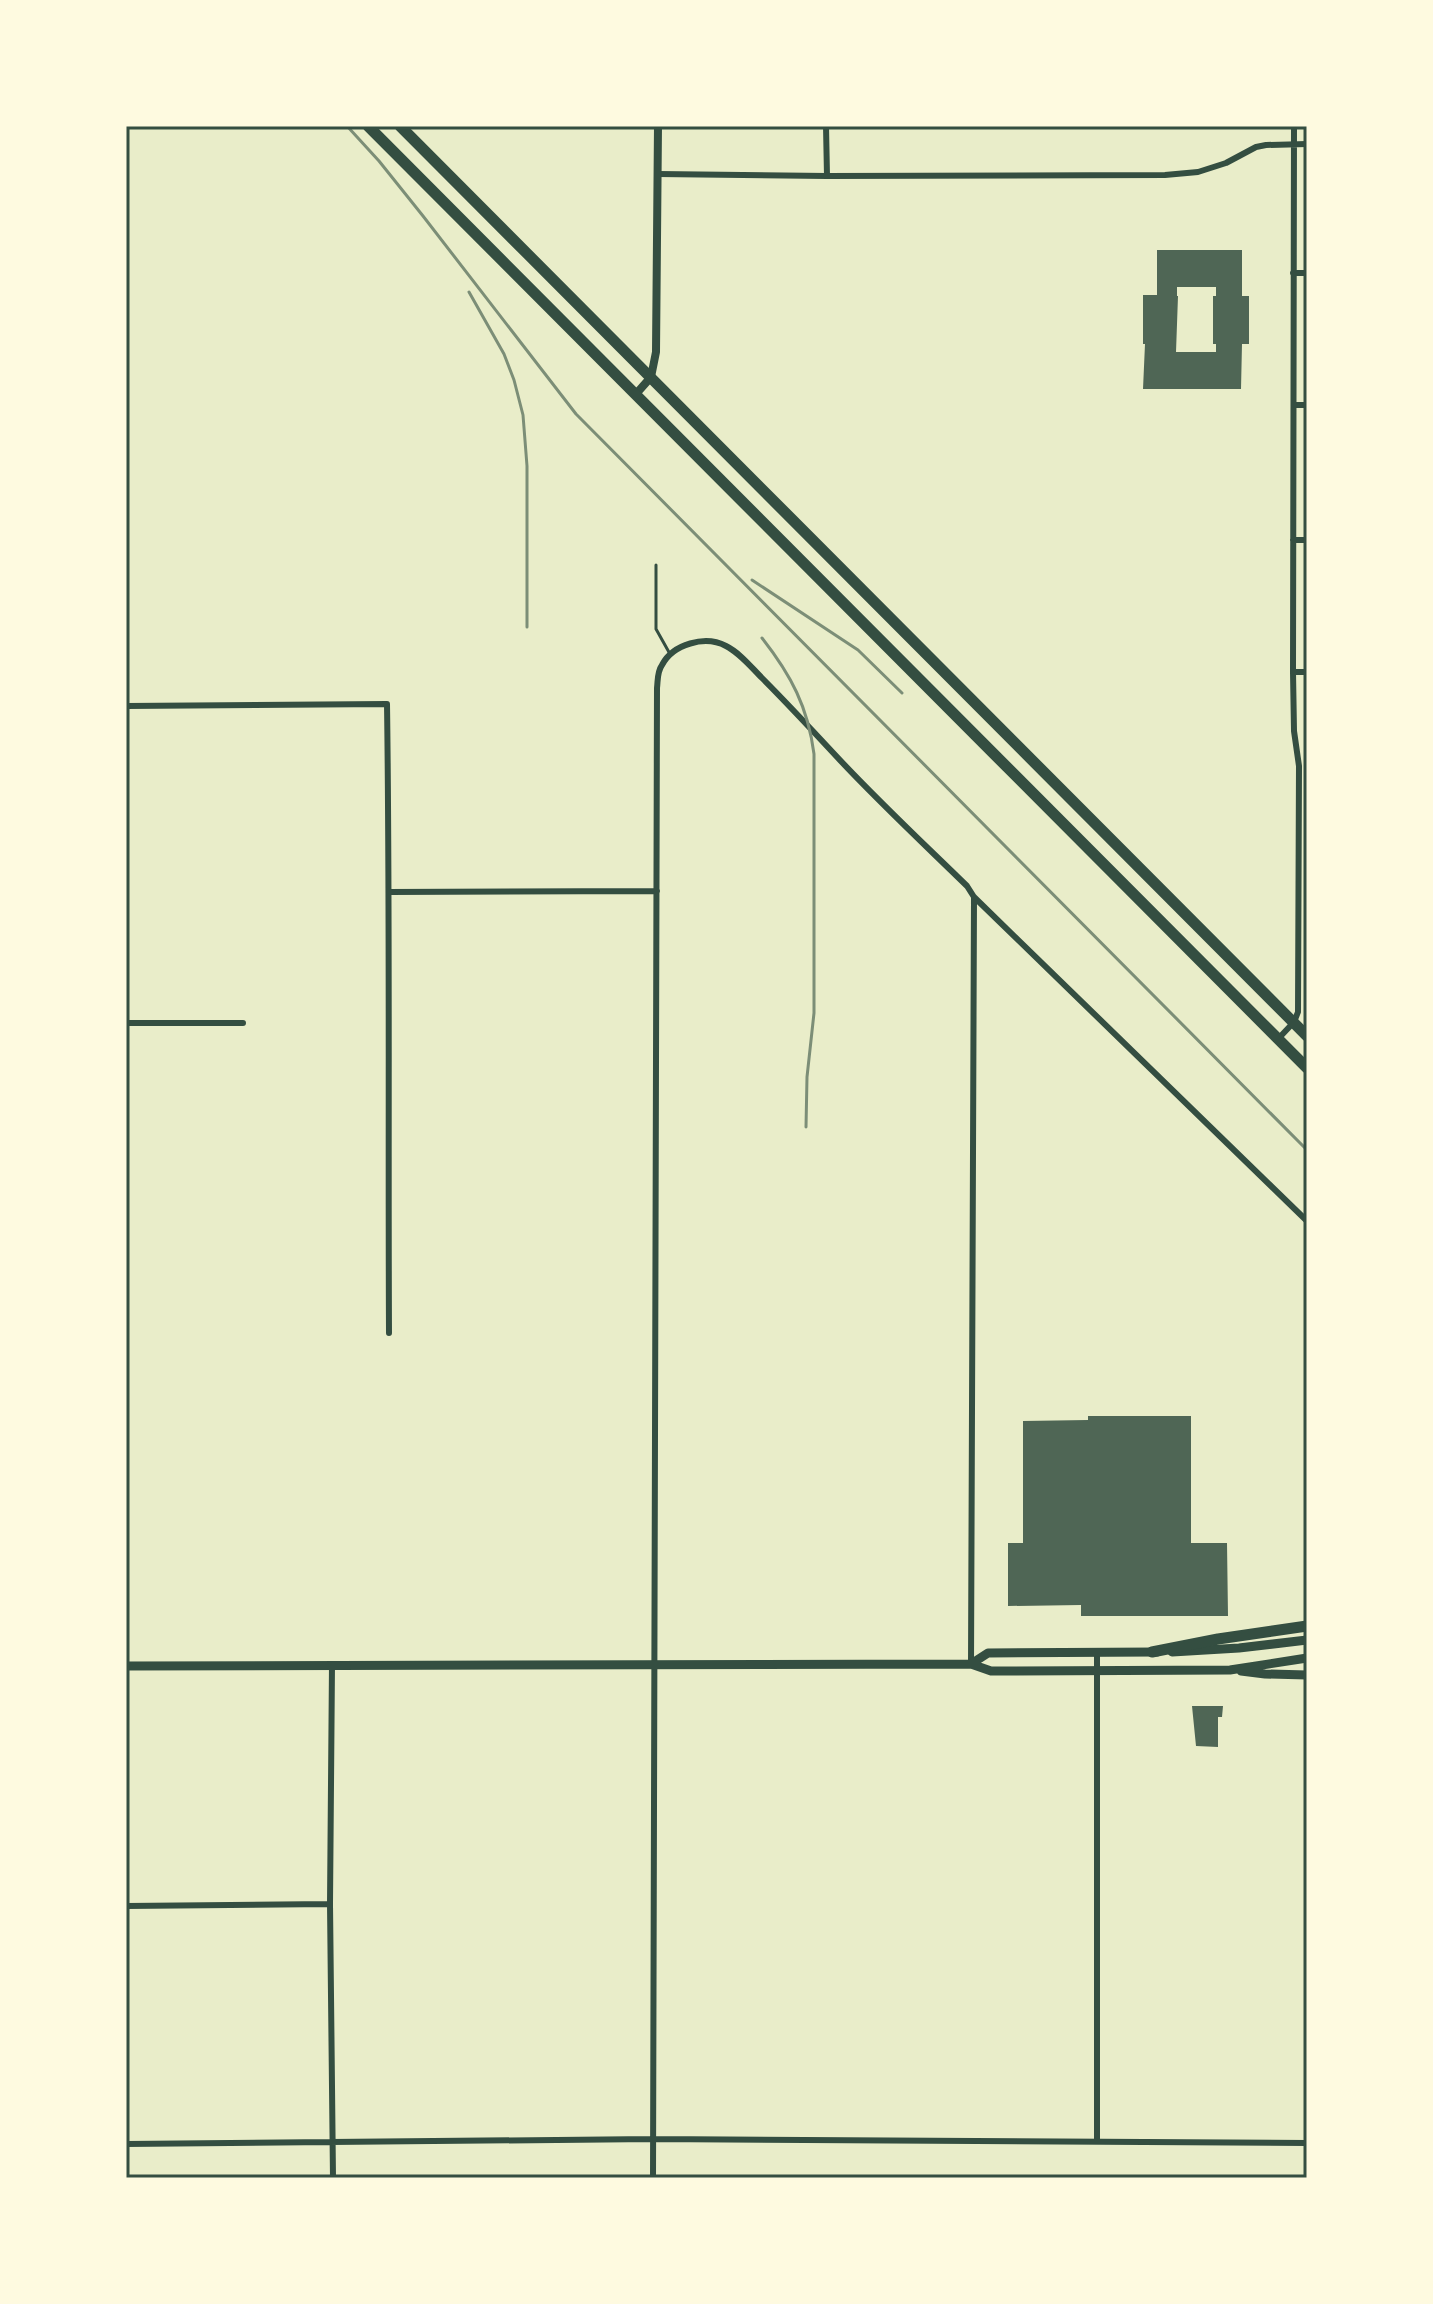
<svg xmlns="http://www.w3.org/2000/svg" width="1433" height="2304" viewBox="0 0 1433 2304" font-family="Ubuntu,sans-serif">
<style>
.building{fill:#4f6655;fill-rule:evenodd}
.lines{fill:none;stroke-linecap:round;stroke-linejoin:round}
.service{stroke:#344e41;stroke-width:3}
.minor{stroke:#344e41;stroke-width:6}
.tertiary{stroke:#344e41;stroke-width:8}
.secondary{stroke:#344e41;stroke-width:9}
.trunk{stroke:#344e41;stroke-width:11}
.rail{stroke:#7c8e77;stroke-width:3}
.neatline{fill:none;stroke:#344e41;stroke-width:3}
</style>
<rect width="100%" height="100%" fill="#e9edc9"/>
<path class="building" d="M1157,250H1242V296H1249V344H1242L1241,389H1143L1145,344H1143V295H1157ZM1177,287H1216V296H1213V344H1216V352H1176L1178,296H1177Z
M1088,1416H1191V1543H1227L1228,1616H1081V1605L1008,1606V1543H1023V1421L1088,1420Z
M1192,1706H1223L1222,1717H1218V1747L1196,1746Z"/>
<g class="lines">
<path class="service" d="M656,565V629L670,654"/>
<path class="minor" d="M826,126L827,176
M658,174L827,176L1165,175L1198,172L1226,163L1256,147L1266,145L1307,144
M1293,273H1307
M1294,405H1307
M1293,540H1307
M1293,672H1307
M126,706L387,704C390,914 388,1123 389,1333
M389,892L657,891
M126,1023H243
M1278,1039L1294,1022L1298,1012L1299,766L1294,731L1293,672L1294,126
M332,1664L330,1904L333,2178
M971,1664L974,897
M126,1906L330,1904
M1097,2140V1652
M126,2144L653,2139L1307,2143
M653,2178L657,688C658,680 657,672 662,665C673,644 705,635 726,646C740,653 751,667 762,678C788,704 813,731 838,758C879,802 924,844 967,886L974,897L1307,1221"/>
<path class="tertiary" d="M636,394L651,377L656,352L658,126"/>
<path class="secondary" d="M1172,1652L1239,1648L1307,1640
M971,1664L988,1653L1157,1652
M126,1666L971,1664L991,1671L1230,1670L1307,1658
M1241,1671L1265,1674L1307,1675"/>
<path class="trunk" d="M368,126L1307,1068
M400,126L1307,1036
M1152,1652L1218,1639L1307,1626"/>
<path class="rail" d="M347,126L379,161L423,216L576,414L1307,1150
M469,292L504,354L514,380L523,415L527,466V627
M752,580L858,650L902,693
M762,638C791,675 808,707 814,754V1013L807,1077L806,1127"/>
</g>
<rect width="1433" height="2304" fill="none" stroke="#fefae0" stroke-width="256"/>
<rect x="128" y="128" width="1177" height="2048" class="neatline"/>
</svg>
